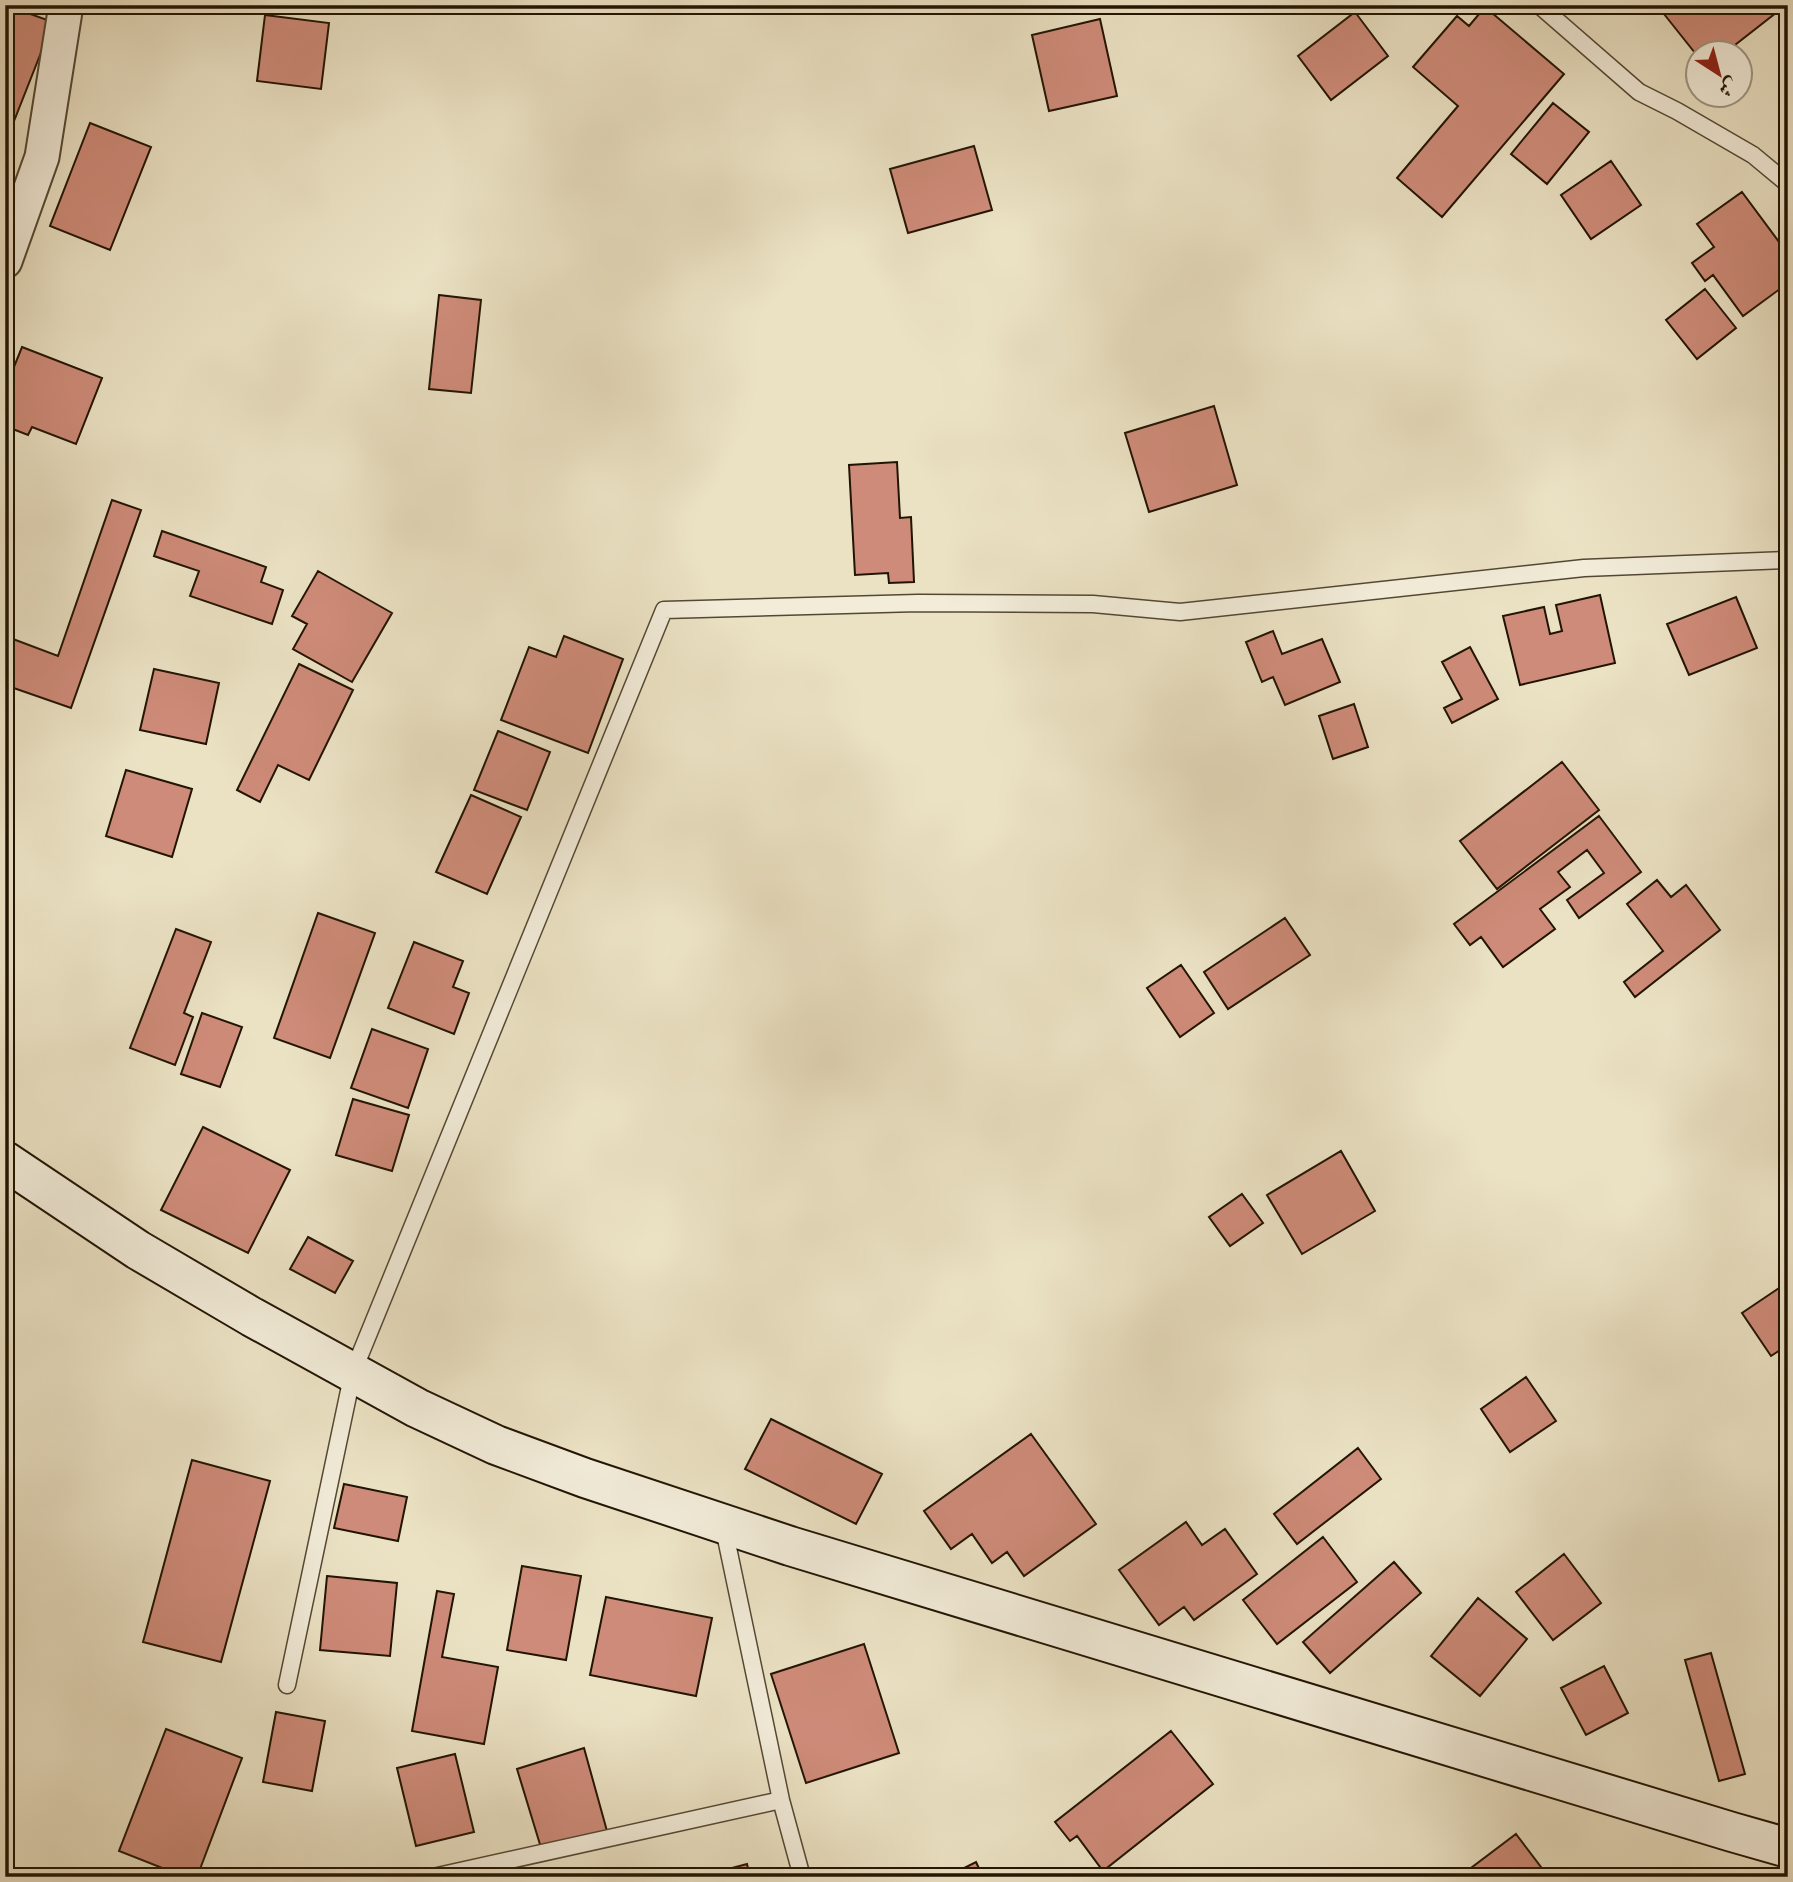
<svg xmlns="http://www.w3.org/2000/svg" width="1793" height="1882" viewBox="0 0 1793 1882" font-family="'IM FELL English',Amiri,serif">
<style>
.building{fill:#ce8b79;stroke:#221403;stroke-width:2}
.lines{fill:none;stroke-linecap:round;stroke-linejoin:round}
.lane-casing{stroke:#544833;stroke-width:19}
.street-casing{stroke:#544833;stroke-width:37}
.secondary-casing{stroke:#221403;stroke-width:42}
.lane{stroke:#f2ecd9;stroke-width:16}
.street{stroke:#f2ecd9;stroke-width:33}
.secondary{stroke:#f2ecd9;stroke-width:38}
</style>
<rect width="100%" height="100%" fill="#ebe2c4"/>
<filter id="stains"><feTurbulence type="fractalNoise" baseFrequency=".00286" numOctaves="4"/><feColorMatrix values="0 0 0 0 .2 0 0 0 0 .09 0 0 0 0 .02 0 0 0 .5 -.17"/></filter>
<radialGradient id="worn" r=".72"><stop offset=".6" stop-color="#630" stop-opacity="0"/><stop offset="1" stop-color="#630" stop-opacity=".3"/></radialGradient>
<path class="building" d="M5,5L53,22L5,144Z
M1676,5H1771L1777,12L1726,52H1699V58L1664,14Z
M1485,7L1564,74L1442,217L1397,178L1458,106L1413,67L1457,16L1469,26Z
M1355,12L1388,56L1331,100L1298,56Z
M265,15L329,23L321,89L257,81Z
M1100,19L1117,96L1049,111L1032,35Z
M1553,103L1589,132L1547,184L1511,154Z
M90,123L151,147L110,250L50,226Z
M974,146L992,210L908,233L890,169Z
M1611,161L1641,205L1591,239L1561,195Z
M1742,192L1788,254V283L1743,316L1713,275L1705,281L1692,263L1714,247L1697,224Z
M1705,289L1736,328L1697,359L1666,320Z
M439,295L481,300L471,393L429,389Z
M22,347L102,378L76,444L32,427L28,435L5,426V389Z
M1214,406L1237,485L1149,512L1125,433Z
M897,462L900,518L911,517L914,582L889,583L888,573L855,575L849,465Z
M112,500L141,510L71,708L5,685V636L58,656Z
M162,531L266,567L261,582L283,590L272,624L190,596L199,571L154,556Z
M318,571L392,613L352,682L293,649L307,624L292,616Z
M1600,595L1615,663L1520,685L1503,616L1544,607L1550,634L1562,631L1556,605Z
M1736,597L1757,648L1689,675L1667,624Z
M1273,631L1282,654L1322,639L1340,682L1285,705L1273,677L1262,682L1246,642Z
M564,636L623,659L588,753L501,720L529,647L556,657Z
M1470,647L1498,699L1452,723L1444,708L1462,699L1442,662Z
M299,664L353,690L309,780L278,765L260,802L237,790Z
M154,669L219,683L206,744L140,730Z
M1354,704L1368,747L1333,759L1319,716Z
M498,731L550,752L527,810L474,790Z
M1562,762L1599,810L1497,889L1460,841Z
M126,770L192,789L172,857L106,836Z
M471,795L521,817L487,894L436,872Z
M1599,816L1641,872L1579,918L1567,900L1604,873L1587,850L1558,872L1570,887L1540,909L1555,929L1503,967L1481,937L1470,945L1454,924Z
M1657,880L1671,897L1686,885L1720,930L1635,997L1624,982L1663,951L1627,904Z
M318,913L375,933L330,1058L274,1038Z
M1285,918L1310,955L1228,1009L1204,972Z
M176,929L211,942L184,1013L193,1017L175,1065L130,1048Z
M414,942L463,961L453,987L469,993L454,1034L388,1008Z
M1181,965L1214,1013L1180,1037L1147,988Z
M202,1013L242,1027L220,1087L181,1074Z
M372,1029L428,1049L408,1108L351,1088Z
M353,1099L409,1115L392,1171L336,1155Z
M203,1127L290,1170L248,1253L161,1210Z
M1341,1151L1375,1211L1302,1254L1267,1195Z
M1242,1194L1263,1223L1230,1246L1209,1217Z
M308,1237L353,1261L335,1293L290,1269Z
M1788,1282V1345L1771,1356L1742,1313Z
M1526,1377L1556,1421L1510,1452L1481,1409Z
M771,1419L882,1474L856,1524L745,1469Z
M1031,1434L1096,1524L1024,1576L1007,1552L992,1563L972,1534L951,1549L924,1511Z
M1358,1448L1381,1479L1297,1544L1274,1514Z
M192,1460L270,1481L221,1662L143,1642Z
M344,1484L407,1497L398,1541L334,1528Z
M1186,1522L1202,1545L1225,1529L1257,1574L1194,1620L1184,1607L1159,1625L1119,1570Z
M1323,1537L1357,1582L1277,1644L1243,1600Z
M1564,1554L1601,1603L1553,1640L1516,1592Z
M1394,1562L1421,1593L1330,1673L1303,1642Z
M522,1566L581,1576L566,1660L507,1650Z
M327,1576L397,1583L390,1656L320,1650Z
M437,1591L454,1594L442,1657L498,1667L484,1744L412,1731Z
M606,1597L712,1618L696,1696L590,1675Z
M1478,1598L1527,1639L1480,1696L1431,1656Z
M864,1644L899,1753L806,1783L771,1674Z
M1711,1653L1745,1774L1719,1781L1685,1660Z
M1604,1666L1628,1713L1586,1735L1561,1688Z
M276,1712L325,1721L312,1791L263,1782Z
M166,1729L242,1758L197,1877H185L119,1851Z
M1171,1731L1213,1784L1103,1871L1077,1836L1070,1841L1055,1822Z
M584,1748L607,1831L542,1851L517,1769Z
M455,1754L474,1832L416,1846L397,1768Z
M1516,1834L1547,1875L1545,1877H1459Z
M976,1862L983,1877H946Z
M747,1864L750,1877H698Z"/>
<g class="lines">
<defs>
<path id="lane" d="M1539,5L1639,92L1677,111L1753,155L1788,184
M723,1524L781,1800L802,1877
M287,1685L353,1372L664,610L918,603L1093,604L1180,612L1584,568L1788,560
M433,1877L781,1800"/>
<path id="street" d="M5,261L42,157L66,5"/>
<path id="secondary" d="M5,1161L138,1250L252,1317L417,1408L496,1445L585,1478L790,1546L1732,1832L1788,1848"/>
</defs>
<use href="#lane" class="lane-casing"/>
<use href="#street" class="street-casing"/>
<use href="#secondary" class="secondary-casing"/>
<use href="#lane" class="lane"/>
<use href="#street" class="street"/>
<use href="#secondary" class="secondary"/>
</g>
<rect width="1793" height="1882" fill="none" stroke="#ebe2c4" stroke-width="28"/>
<rect x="7" y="7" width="1779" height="1868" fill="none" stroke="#221403" stroke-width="3.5"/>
<rect x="14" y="14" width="1765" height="1854" fill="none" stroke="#221403" stroke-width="2"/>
<g transform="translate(1719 74) rotate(144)"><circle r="33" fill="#f2ecd9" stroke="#9f9683" stroke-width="2"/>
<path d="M0-5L12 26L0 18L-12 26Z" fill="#8f2418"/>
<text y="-10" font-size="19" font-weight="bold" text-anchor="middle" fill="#221403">ش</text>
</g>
<rect width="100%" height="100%" filter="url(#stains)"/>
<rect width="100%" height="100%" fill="url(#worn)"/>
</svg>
